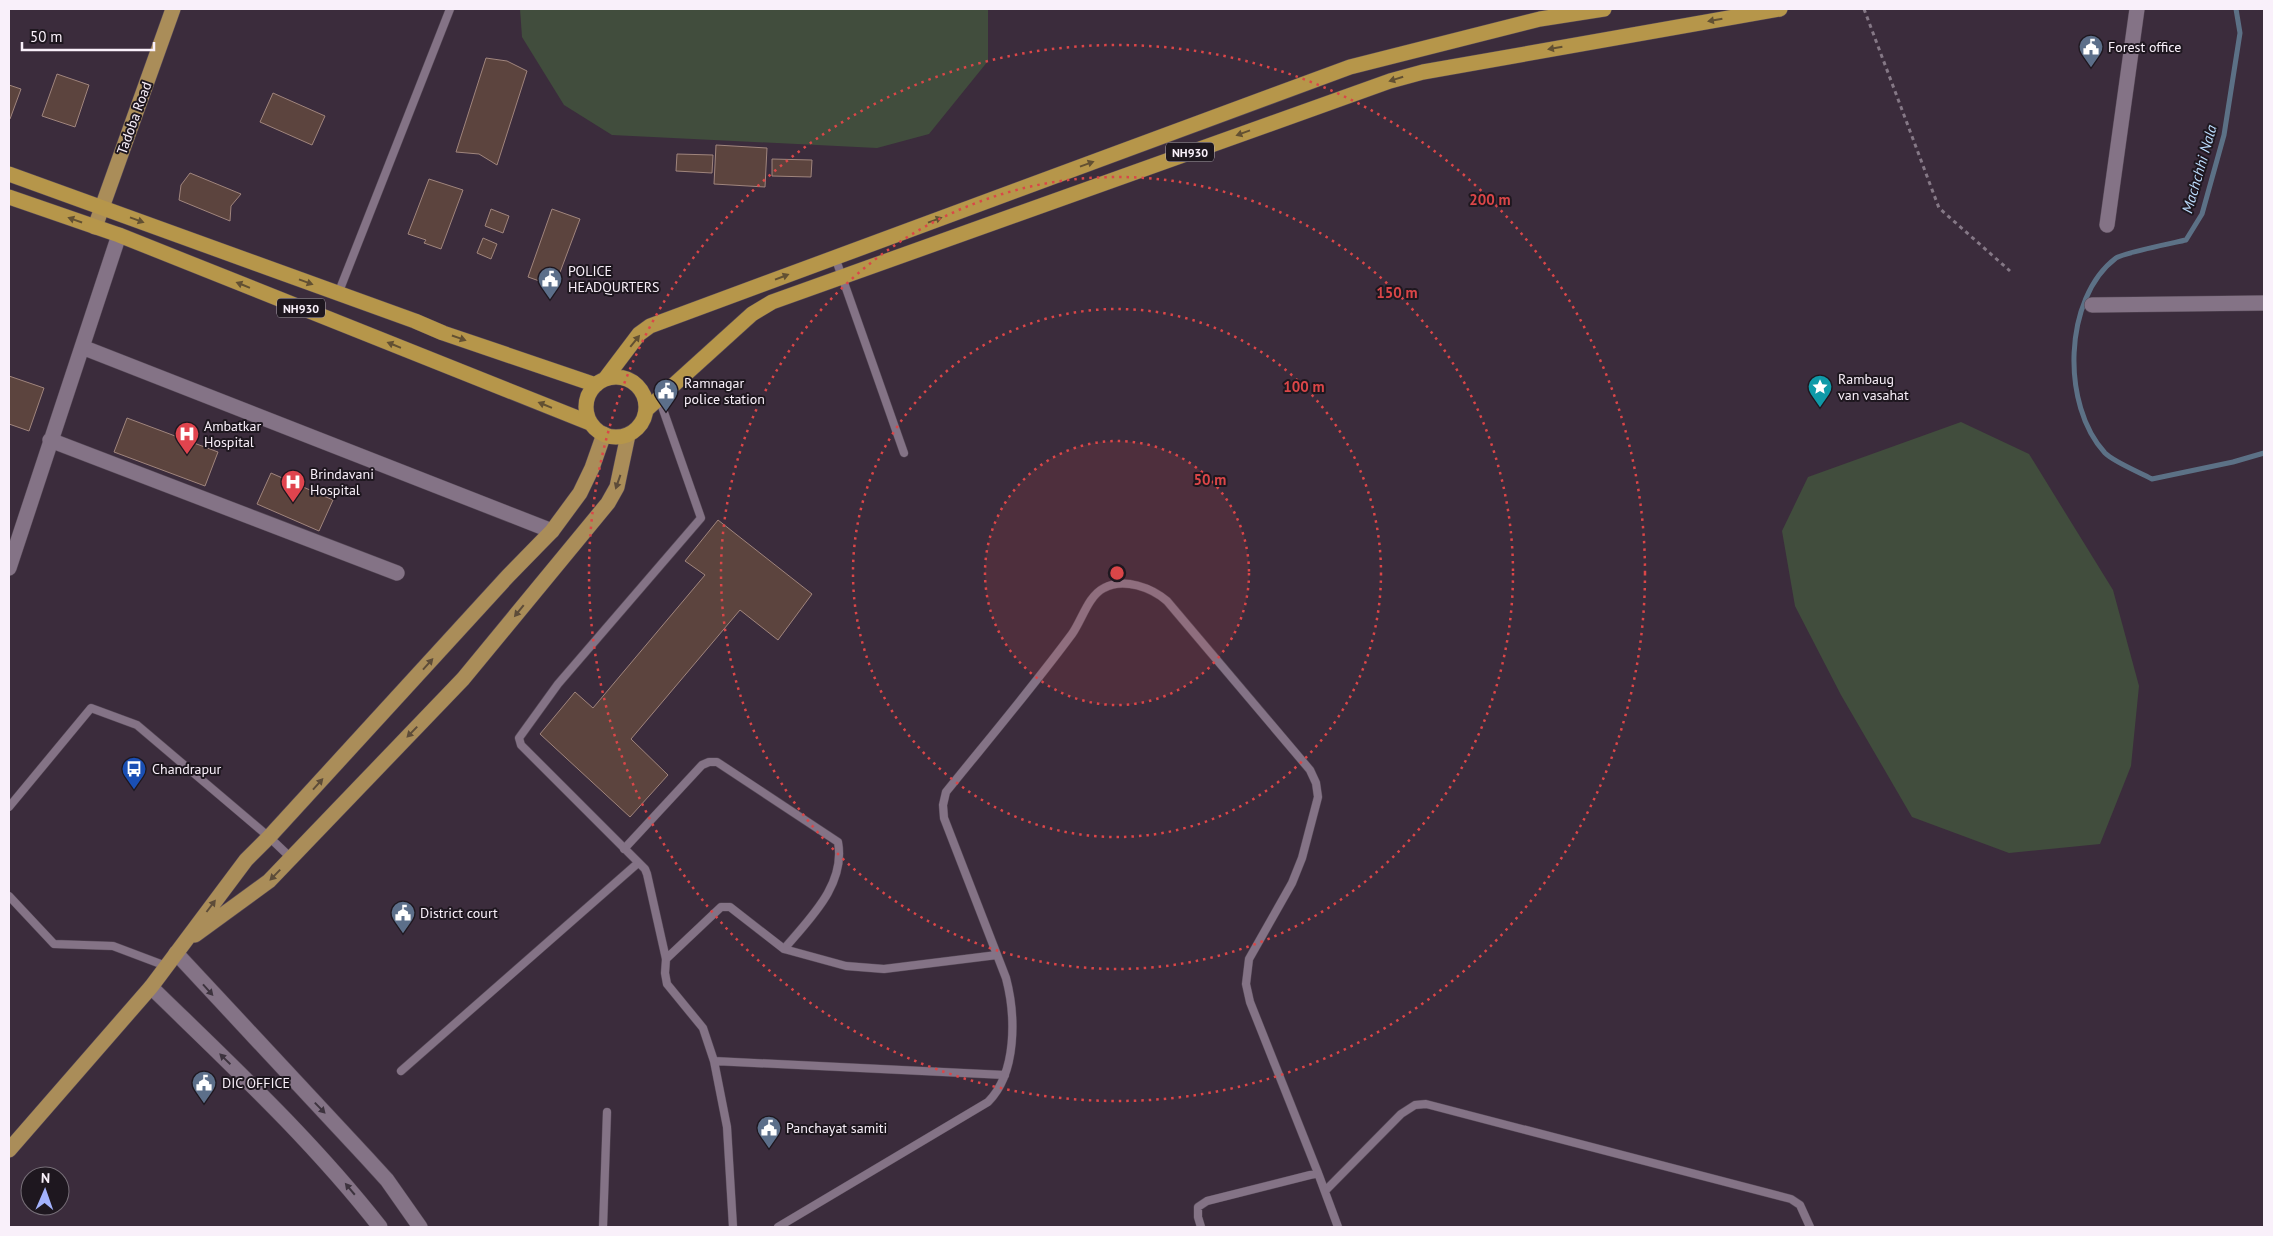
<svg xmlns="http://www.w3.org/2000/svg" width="2273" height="1236" viewBox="0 0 2273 1236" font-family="'PT Sans',sans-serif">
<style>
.green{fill:#414d3d}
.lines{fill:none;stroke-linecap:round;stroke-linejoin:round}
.stream{stroke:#5c7186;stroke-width:5}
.building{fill:#5c443e;stroke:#a0857d}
.service-casing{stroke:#564957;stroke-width:9}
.minor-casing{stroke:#564957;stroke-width:16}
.primary-casing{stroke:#564957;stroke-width:16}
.trunk-casing{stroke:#564957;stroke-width:16}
.path{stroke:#857886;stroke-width:3;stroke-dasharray:4 4;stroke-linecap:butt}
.service{stroke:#847386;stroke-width:8}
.minor{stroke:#847386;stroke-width:15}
.primary{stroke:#aa8d59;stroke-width:15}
.trunk{stroke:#b6964a;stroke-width:15}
.oneway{fill:#625032}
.oneway2{fill:#5d4c39}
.oneway3{fill:#3d333e}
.ring{fill:none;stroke:#db4648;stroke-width:2.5;stroke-dasharray:2.5 5}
.labels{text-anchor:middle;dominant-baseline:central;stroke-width:4;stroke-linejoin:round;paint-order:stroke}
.shield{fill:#1e171f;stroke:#b7afb8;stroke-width:1}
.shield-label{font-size:12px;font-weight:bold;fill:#f9f0fa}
.poi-label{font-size:14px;fill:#f9f0fa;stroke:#1e171f;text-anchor:start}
.street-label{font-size:14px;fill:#f9f0fa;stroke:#1e171f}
.water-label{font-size:15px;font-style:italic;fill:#bcddfe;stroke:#1e171f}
.centre{fill:#db4648;stroke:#1e171f;stroke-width:2.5}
.ring-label{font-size:15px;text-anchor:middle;font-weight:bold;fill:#db4648;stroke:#1e171f;stroke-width:4;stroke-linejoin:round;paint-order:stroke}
</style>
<rect width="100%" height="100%" fill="#3b2c3c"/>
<path class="green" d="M520,9H988V61L929,134L877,148L612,135L564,105L522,37Z
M1961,422L2029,454L2113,590L2139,686L2131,766L2100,844L2009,853L1912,817L1841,695L1795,606L1782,531L1808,477Z"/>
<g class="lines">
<path class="stream" d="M2236,9L2240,33L2224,135L2202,214L2186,240C2173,243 2123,253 2116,258C2063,298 2061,406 2105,453C2114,462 2139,472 2152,479L2233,462L2264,453"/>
</g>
<path class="building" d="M486,58L507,61L527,71L497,165L479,154L456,152Z
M57,74L89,85L75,127L42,116Z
M9,85L21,89L10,119H9Z
M273,93L325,116L312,145L260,122Z
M716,145L767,148L765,187L714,184Z
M677,154L713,155L712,173L676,171Z
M772,159L812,160L811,177L772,176Z
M190,173L241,194L231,206L230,221L179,200L181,185Z
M429,179L463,190L441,249L424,243L426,240L408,234Z
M491,209L509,216L503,233L485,226Z
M552,209L580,219L559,275L549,271L545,283L528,277Z
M483,238L497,244L491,259L477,253Z
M9,376L44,388L29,431L9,424Z
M127,418L218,452L205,486L114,452Z
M271,473L333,500L319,531L257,504Z
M718,520L812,594L778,640L740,610L631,739L668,775L630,817L540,734L575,692L593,708L705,575L685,561Z"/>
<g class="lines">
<defs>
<path id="service" d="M835,257L904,453
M338,294L450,9
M659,398L701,518L558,684L519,738L521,745L645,869L647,874L666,959L665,973L667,984L703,1028L714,1061L727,1127L733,1227
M9,807L91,708L137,725L269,837L291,858
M624,849L702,765L709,762H717L838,842C846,885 809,919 784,949
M9,896L54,944L113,946L166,966
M666,959L721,907H730L784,949L846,966L884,969L997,955
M714,1061L1005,1075
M401,1071L638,863
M1325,1191L1401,1114L1415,1105L1426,1104L1791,1199L1800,1205L1810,1227
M603,1227L607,1112
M778,1227L988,1102C1017,1073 1016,1016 1006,978L944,818L943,805L946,792C988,740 1032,688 1072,634C1082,620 1088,596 1104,588C1124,577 1152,588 1167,601L1310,770L1316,783L1318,797L1302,858L1292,883L1249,959L1246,984L1250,1002L1318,1173
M1201,1227L1198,1217V1207L1207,1201L1318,1173L1338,1227"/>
<path id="minor" d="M2107,225L2137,9
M2092,305L2264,303
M82,347L552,531
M50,440L397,573
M9,568L119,235
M176,953L366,1157L387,1180L420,1227
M151,987C231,1065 311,1139 380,1227"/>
<path id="primary" d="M95,227L173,9
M195,935L269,881L463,679L608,503L617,487L628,435
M9,1150L151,987L246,860L269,837L508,576L552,531L580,493L592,468L604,434"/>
<path id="trunk" d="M9,174L415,321L443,333L596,385
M9,197L119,235L590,423
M586 407a30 30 0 1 1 60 0a30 30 0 1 1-60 0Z
M605,379L639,334L650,326L1350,67L1540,19L1604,9
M646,410L752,314L772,302L1390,81L1423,72L1780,9"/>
</defs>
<use href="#service" class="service-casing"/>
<use href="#minor" class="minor-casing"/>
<use href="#primary" class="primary-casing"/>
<use href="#trunk" class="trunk-casing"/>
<path class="path" d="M1864,9L1939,208L2010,271"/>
<use href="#service" class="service"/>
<use href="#minor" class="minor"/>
<use href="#primary" class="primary"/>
<use href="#trunk" class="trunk"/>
</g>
<defs><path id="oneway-solid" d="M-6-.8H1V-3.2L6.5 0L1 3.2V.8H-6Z" transform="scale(1.25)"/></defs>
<g class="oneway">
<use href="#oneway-solid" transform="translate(1715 20) rotate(170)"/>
<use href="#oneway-solid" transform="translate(1555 48) rotate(170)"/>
<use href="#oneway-solid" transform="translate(1396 79) rotate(163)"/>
<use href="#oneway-solid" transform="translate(1243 133) rotate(160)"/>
<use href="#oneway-solid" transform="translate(1087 164) rotate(-20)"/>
<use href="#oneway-solid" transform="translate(75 220) rotate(-161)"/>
<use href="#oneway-solid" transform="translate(137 220) rotate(20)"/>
<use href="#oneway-solid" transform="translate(935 220) rotate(-20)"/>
<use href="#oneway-solid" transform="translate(782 277) rotate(-21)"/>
<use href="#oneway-solid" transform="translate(306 282) rotate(20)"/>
<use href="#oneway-solid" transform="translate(243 285) rotate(-158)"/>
<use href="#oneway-solid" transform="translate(459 338) rotate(19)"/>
<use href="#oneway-solid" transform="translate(635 341) rotate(-51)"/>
<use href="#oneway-solid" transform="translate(394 345) rotate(-158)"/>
<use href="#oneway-solid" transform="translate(545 405) rotate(-158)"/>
</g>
<g class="oneway2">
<use href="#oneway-solid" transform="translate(618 482) rotate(109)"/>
<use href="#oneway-solid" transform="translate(519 611) rotate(129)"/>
<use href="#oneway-solid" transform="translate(428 664) rotate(-48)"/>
<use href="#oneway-solid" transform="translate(412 732) rotate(134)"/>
<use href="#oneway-solid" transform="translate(318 784) rotate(-48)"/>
<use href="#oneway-solid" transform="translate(275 875) rotate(134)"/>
<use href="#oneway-solid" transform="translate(211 906) rotate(-53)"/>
</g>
<g class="oneway3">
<use href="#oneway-solid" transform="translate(208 990) rotate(48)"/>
<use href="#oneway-solid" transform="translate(225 1059) rotate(-136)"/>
<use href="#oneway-solid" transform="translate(320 1108) rotate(46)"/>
<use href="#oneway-solid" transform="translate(350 1189) rotate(-130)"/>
</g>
<circle cx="1117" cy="573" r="132" fill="#db4648" fill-opacity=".12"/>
<g class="ring">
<circle cx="1117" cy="573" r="132"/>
<circle cx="1117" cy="573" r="264"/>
<circle cx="1117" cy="573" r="396"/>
<circle cx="1117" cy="573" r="528"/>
</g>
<defs>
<symbol id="civic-pin" viewBox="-11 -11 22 30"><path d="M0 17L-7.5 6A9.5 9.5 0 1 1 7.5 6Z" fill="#5c6f8a" stroke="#1e171f"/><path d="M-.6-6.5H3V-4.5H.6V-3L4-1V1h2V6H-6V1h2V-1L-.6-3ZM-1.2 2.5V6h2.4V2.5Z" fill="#fff"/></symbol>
<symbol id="sight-pin" viewBox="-11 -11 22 30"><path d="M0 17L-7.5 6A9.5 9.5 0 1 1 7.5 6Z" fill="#0f9aa8" stroke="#1e171f"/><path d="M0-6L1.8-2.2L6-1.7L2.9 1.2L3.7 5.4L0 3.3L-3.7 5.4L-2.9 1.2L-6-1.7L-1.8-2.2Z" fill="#fff"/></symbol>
<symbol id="hospital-pin" viewBox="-11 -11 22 30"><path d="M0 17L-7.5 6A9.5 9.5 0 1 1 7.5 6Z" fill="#e0444e" stroke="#1e171f"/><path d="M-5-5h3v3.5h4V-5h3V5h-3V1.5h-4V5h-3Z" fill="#fff"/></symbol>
<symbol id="bus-pin" viewBox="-11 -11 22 30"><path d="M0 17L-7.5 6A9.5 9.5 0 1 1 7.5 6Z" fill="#1a4fb4" stroke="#1e171f"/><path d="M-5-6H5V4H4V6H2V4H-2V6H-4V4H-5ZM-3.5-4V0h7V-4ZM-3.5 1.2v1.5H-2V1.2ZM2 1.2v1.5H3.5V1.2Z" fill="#fff"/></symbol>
</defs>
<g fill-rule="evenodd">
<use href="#civic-pin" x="2077" y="33" width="28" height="38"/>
<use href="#civic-pin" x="536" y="265" width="28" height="38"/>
<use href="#sight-pin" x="1806" y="373" width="28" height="38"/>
<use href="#civic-pin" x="652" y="377" width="28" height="38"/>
<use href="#hospital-pin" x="173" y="420" width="28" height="38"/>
<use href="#hospital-pin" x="279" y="468" width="28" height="38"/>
<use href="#bus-pin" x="120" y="755" width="28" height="38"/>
<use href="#civic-pin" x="389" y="899" width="28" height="38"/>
<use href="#civic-pin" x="190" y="1069" width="28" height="38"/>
<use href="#civic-pin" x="755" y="1114" width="28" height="38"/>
</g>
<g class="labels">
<g class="shield">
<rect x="1166" y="142.5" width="48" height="19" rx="4"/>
<rect x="277" y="298.5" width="48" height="19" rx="4"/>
</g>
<g class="shield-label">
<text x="1190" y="152">NH930</text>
<text x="301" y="308">NH930</text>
</g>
<g class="poi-label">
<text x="2108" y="47">Forest office</text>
<text x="568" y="271">POLICE<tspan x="568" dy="16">HEADQURTERS</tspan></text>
<text x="1838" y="379">Rambaug<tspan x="1838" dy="16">van vasahat</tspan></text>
<text x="684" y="383">Ramnagar<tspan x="684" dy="16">police station</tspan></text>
<text x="204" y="426">Ambatkar<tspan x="204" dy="16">Hospital</tspan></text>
<text x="310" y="474">Brindavani<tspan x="310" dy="16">Hospital</tspan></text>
<text x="152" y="769">Chandrapur</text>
<text x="420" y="913">District court</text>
<text x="222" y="1083">DIC OFFICE</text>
<text x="786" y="1128">Panchayat samiti</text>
</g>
<g class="street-label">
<text transform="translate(134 118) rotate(-70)">Tadoba Road</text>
</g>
<g class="water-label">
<text transform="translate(2199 169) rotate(-74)">Machchhi Nala</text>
</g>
</g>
<circle cx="1117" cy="573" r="8" class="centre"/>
<g class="ring-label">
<text x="1490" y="205">200 m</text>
<text x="1397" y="298">150 m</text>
<text x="1304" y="392">100 m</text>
<text x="1210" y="485">50 m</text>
</g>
<rect width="2273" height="1236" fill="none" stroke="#f9f0fa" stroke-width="20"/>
<g transform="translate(45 1191) rotate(2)"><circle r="24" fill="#1e171f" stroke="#766e77"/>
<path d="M0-4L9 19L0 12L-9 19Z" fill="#a3b2fd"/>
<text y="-8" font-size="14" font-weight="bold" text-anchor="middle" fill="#f9f0fa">N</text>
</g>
<path d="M22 42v8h132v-8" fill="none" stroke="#f9f0fa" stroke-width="2.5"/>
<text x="30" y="42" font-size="15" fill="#f9f0fa" stroke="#1e171f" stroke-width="4" paint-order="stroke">50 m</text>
</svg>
